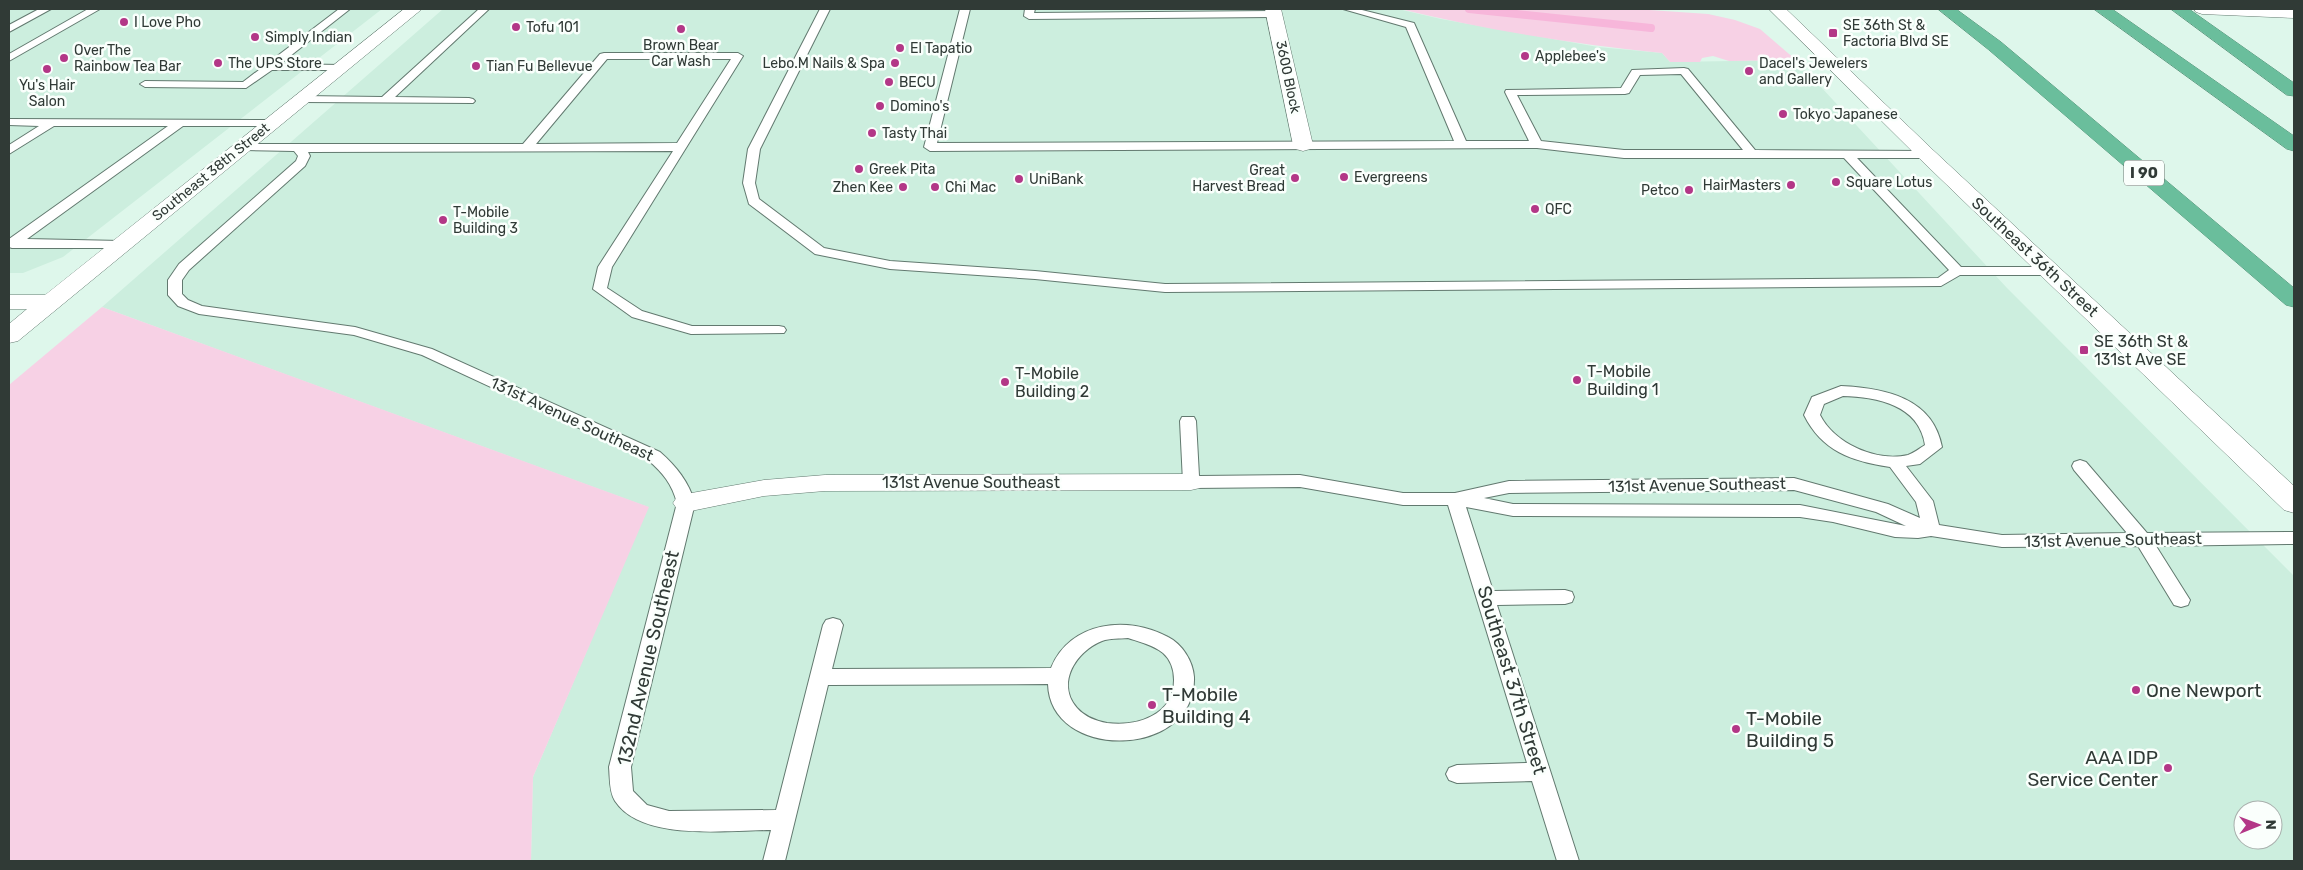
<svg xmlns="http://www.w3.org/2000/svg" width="2303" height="870" viewBox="0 0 2303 870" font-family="Rubik,sans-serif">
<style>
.built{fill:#cceede;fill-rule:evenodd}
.green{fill:#f7d1e5}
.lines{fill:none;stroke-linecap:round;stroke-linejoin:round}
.stream{stroke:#f7b6da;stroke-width:8}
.service-casing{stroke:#62796f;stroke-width:2}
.pedestrian-casing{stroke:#62796f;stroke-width:1}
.minor-casing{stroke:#62796f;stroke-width:1}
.tertiary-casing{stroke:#62796f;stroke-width:1}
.secondary-casing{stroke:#62796f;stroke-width:1}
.motorway-casing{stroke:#569078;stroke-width:1}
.service{fill:#fff;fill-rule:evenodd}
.pedestrian{fill:#fff;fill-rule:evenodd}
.minor{fill:#fff;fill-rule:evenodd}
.tertiary{fill:#fff;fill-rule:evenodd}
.secondary{fill:#fff;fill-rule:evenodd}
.motorway{fill:#6abe9c;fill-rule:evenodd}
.poi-dot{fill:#b33787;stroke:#fafffc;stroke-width:2}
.labels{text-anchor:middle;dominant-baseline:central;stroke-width:5;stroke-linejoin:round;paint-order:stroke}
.far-poi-label{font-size:14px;fill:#303a36;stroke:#fafffc;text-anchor:start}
.far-street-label{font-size:14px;fill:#303a36;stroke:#fafffc}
.shield{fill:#fafffc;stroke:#6d7571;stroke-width:1}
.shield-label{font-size:15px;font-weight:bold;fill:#303a36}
.street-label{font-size:16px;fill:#303a36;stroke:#fafffc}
.poi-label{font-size:16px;fill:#303a36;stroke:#fafffc;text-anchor:start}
.near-street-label{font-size:19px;fill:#303a36;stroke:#fafffc}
.near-poi-label{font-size:19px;fill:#303a36;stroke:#fafffc;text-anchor:start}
</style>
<rect width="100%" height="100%" fill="#def7eb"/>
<path class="built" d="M9,9H382L63,257L23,273H9Z
M443,9H1398L1441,19L1598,47L1662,53L1670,62L1796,60L2007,288L2294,576V861H531L533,777L648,507L102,307ZM2243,810H2273V840H2243Z"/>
<path class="green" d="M1400,9H1635L1708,14L1735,20L1760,29L1796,60L1729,61L1713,56L1702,58L1700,62H1670L1662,53C1574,44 1486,30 1400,9Z
M102,307L649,507L533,777L531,861H9V385Z"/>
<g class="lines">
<path class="stream" d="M1469,9L1651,28"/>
<defs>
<path id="service" d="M39,9H51L9,32V25Z
M88,9H100L9,61V54Z
M339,9H350L280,64L341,65L346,68L345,70H272L246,88L145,87L140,84L145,81L243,82Z
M479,9H489L395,97L469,98L473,99L475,101L473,103L302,102L296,99L302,96L382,97Z
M820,9H830L760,149L755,183L759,199L824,248L890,261L1035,271L1165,284L1938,278L1949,270L1844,158H1624L1537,148L930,151L924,147L960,9H970L937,143L1454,141L1406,27L1343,9H1358L1414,23L1466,141H1529L1505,92L1506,90L1621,88L1632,70L1684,68L1688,69L1755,150L1930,151L1932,154L1926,158H1857L1961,267H2050L2057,271L2050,275H1960L1941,286L1165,292L1035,279L890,269L815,254L749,204L743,183L748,149ZM1681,74L1743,150H1624L1541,141L1517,95L1625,94L1629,93L1640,75Z
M1025,9H1035L1034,13L1274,11L1279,14L1274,17L1029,19L1024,16Z
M604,53H738L743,56L612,267L607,288L642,311L692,326H779L784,327L786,330L784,333L691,334L632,317L593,289L598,267L673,151L308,152L310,156L305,166L189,270L182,280V294L188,300L202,306L355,327L432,349L660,452C677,467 688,481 695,503L631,767L633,791L647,805L669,811L776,810L823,625L826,620L833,618L840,620L843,625L832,669L1051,668C1070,621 1128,615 1168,637C1182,644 1193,661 1194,677C1197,759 1050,762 1048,684L828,685L785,861H763L771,830C727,830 642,842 615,801C609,792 610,777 609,767L677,503C672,484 663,473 648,460L422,355L354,335L199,314L178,306L168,295V280L179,264L296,161L298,156L294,151L245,150L241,148L239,146L241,144H523L600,54ZM607,59H731L677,143L536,144ZM1128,638C1140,642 1153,645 1163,653C1171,660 1174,670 1174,680C1174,715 1137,727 1107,723C1096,721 1085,717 1077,708C1056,684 1075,652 1102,641C1110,638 1120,639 1128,638Z
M9,119L272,120L278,123L272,126H183L27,239L121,241L126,242L128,245L126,248H12L9,247V239L168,126H54L9,154V145L39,126L9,125Z
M1841,386C1885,388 1933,398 1942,447L1920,464L1906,466L1933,501L1939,525L2002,535L2127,533L2074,470L2072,466L2074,462L2080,460L2086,462L2147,533L2294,532V544L2156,546L2190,600L2188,605L2181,607L2174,605L2138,546L2002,547L1931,536L1918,538L1895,537L1833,522L1800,517L1513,516L1466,507L1493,591L1565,590L1572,592L1574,597L1572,602L1565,604L1497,605L1579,861H1557L1532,781L1457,783L1449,780L1446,774L1449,768L1457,765L1527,763L1448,505H1403L1300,487L1191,488L1185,486L1183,482L1180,421L1182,417H1194L1196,421L1199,476L1300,475L1403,493H1455L1509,481L1794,478L1888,504L1920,518L1916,502L1890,467C1851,461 1822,451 1804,415L1812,397ZM1843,396C1878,397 1919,405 1925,445C1920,448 1914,453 1908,455C1876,462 1835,444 1820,415L1824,404ZM1794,490L1876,512L1906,526L1800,505L1513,504L1484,498L1509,493Z"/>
<path id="pedestrian" d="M1191,474L1200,476L1203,482L1200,488L1191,490L825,491L764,496L686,512L677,509L673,503L677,497L686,494L764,480L825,475Z"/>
<path id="minor" d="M404,9H422L18,341L9,343V324L27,309H9V295H45Z"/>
<path id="tertiary" d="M1265,9H1281L1313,145L1310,149L1303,151L1296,149L1293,145Z"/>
<path id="secondary" d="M1769,9H1786L1933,150L2294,486V513L2284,510L1919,158Z
M2194,9H2294V18L2202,14L2196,12Z"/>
<path id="motorway" d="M1938,9H1956L2001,42L2294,288V307L2286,305L1989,50Z
M2094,9H2112L2294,136V151L2287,149Z
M2171,9H2189L2294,83V96L2287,95Z"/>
</defs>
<use href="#service" class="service-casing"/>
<use href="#pedestrian" class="pedestrian-casing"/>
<use href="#minor" class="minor-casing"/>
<use href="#tertiary" class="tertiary-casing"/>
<use href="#secondary" class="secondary-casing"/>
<use href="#motorway" class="motorway-casing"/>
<use href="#service" class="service"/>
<use href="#pedestrian" class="pedestrian"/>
<use href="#minor" class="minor"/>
<use href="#tertiary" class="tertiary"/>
<use href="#secondary" class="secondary"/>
<use href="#motorway" class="motorway"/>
</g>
<g class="poi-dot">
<circle cx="124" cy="22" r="5"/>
<circle cx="516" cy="27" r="5"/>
<circle cx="681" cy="29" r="5"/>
<rect x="1828" y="28" width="10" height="10" rx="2.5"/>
<circle cx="255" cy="37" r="5"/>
<circle cx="900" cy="48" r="5"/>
<circle cx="1525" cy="56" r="5"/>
<circle cx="64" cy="58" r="5"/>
<circle cx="218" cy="63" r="5"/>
<circle cx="895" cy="63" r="5"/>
<circle cx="476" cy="66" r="5"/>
<circle cx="47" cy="69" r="5"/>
<circle cx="1749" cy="71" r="5"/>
<circle cx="889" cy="82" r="5"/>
<circle cx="880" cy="106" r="5"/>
<circle cx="1783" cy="114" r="5"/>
<circle cx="872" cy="133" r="5"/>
<circle cx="859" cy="169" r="5"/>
<circle cx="1344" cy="177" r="5"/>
<circle cx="1295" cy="178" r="5"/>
<circle cx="1019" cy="179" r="5"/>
<circle cx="1836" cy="182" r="5"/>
<circle cx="1791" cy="185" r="5"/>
<circle cx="903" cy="187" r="5"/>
<circle cx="935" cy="187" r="5"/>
<circle cx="1689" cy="190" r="5"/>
<circle cx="1535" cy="209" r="5"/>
<circle cx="443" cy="220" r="5"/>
<rect x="2079" y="345" width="10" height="10" rx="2.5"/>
<circle cx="1577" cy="380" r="5"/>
<circle cx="1005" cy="382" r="5"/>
<circle cx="2136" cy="690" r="5"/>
<circle cx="1152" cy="705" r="5"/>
<circle cx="1736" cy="729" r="5"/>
<circle cx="2168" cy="768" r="5"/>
</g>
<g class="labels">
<g class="far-poi-label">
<text x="134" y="22">I Love Pho</text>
<text x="1843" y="25">SE 36th St &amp;<tspan x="1843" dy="16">Factoria Blvd SE</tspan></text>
<text x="526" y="27">Tofu 101</text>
<text x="265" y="37">Simply Indian</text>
<text x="681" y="45" text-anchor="middle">Brown Bear<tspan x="681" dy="16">Car Wash</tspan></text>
<text x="910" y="48">El Tapatio</text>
<text x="74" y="50">Over The<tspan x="74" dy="16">Rainbow Tea Bar</tspan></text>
<text x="1535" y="56">Applebee's</text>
<text x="228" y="63">The UPS Store</text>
<text x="885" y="63" text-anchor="end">Lebo.M Nails &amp; Spa</text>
<text x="1759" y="63">Dacel's Jewelers<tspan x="1759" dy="16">and Gallery</tspan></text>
<text x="486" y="66">Tian Fu Bellevue</text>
<text x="899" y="82">BECU</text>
<text x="47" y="85" text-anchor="middle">Yu's Hair<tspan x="47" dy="16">Salon</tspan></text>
<text x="890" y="106">Domino's</text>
<text x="1793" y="114">Tokyo Japanese</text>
<text x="882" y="133">Tasty Thai</text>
<text x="869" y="169">Greek Pita</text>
<text x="1285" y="170" text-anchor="end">Great<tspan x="1285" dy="16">Harvest Bread</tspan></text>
<text x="1354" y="177">Evergreens</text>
<text x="1029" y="179">UniBank</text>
<text x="1846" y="182">Square Lotus</text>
<text x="1781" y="185" text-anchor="end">HairMasters</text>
<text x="893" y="187" text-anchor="end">Zhen Kee</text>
<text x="945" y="187">Chi Mac</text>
<text x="1679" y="190" text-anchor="end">Petco</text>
<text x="1545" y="209">QFC</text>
<text x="453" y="212">T-Mobile<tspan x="453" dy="16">Building 3</tspan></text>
</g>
<g class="far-street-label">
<text transform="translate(1288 77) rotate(78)">3600 Block</text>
<text transform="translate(211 172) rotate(-39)">Southeast 38th Street</text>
</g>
<rect class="shield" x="2124" y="160.5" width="40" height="25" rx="4"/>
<g class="shield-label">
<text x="2144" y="173">I 90</text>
</g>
<g class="street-label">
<text transform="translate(2035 257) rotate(43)">Southeast 36th Street</text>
<text transform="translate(572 419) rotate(25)">131st Avenue Southeast</text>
<text x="971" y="482">131st Avenue Southeast</text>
<text transform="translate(1697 485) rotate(-1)">131st Avenue Southeast</text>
<text transform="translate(2113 540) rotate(-1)">131st Avenue Southeast</text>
</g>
<g class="poi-label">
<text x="2094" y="341">SE 36th St &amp;<tspan x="2094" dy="18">131st Ave SE</tspan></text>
<text x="1587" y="371">T-Mobile<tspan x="1587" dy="18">Building 1</tspan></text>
<text x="1015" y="373">T-Mobile<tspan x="1015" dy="18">Building 2</tspan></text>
</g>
<g class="near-street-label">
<text transform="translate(648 658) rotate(-77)">132nd Avenue Southeast</text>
<text transform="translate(1512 680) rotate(73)">Southeast 37th Street</text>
</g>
<g class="near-poi-label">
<text x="2146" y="690">One Newport</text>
<text x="1162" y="694">T-Mobile<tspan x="1162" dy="22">Building 4</tspan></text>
<text x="1746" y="718">T-Mobile<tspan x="1746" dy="22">Building 5</tspan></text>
<text x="2158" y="757" text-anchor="end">AAA IDP<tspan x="2158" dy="22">Service Center</tspan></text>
</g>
</g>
<rect width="2303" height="870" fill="none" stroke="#303a36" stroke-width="20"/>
<g transform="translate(2258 825) rotate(89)"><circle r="24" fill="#fafffc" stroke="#a9b0ad"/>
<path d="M0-4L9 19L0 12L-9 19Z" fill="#b33787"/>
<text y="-8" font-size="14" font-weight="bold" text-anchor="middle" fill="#303a36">N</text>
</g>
</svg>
